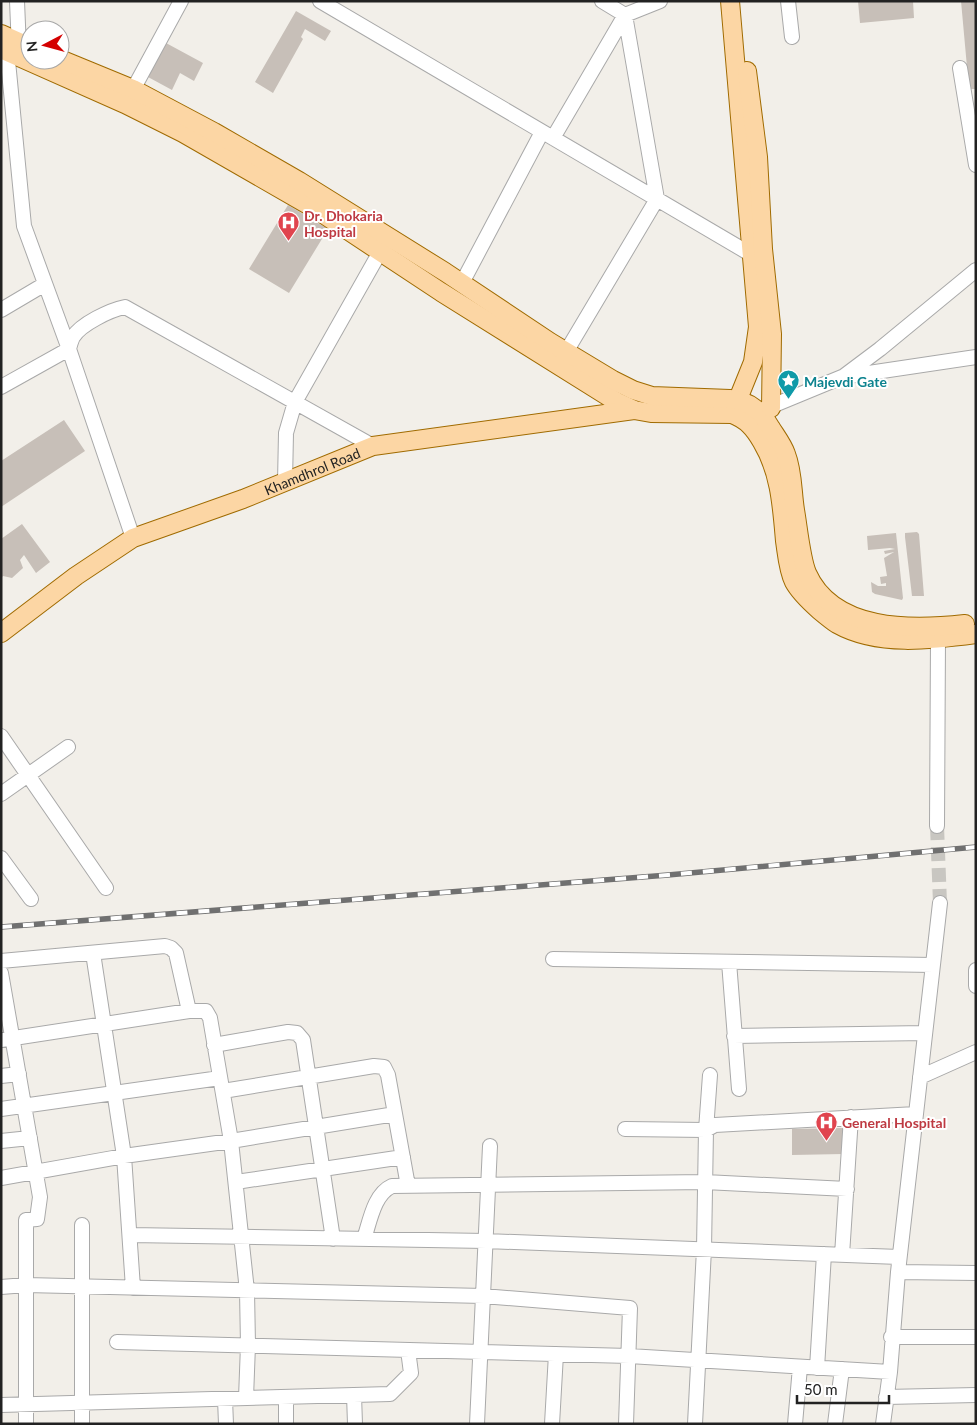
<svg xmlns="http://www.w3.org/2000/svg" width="977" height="1425" viewBox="0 0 977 1425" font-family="Lato,sans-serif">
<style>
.building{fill:#c7bfb8}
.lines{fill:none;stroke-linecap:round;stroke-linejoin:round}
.minor-tunnel{stroke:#c8c6c1;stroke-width:14;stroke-dasharray:14 7;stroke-linecap:butt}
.minor-casing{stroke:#a9a9a9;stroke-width:16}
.major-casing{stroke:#a06b00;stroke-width:20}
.minor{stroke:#fff;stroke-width:14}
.major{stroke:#fcd6a4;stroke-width:18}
.rail-casing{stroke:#707070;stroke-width:5.5}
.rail{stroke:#fff;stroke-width:4;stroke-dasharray:11;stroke-linecap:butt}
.labels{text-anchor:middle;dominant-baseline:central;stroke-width:4;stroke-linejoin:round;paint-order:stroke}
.health-label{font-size:14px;font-weight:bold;fill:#be3a42;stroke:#fff;text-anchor:start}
.culture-label{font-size:14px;font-weight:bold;fill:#0d838f;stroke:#fff;text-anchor:start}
.street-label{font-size:14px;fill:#222;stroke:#fff}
</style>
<rect width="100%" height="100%" fill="#f2efe9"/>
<path class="building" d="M858,1H913L914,18L860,23Z
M961,1H976V89H969Z
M296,11L331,31L325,41L305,29L301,37L303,39L273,93L255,82Z
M166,43L203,63L194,81L180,73L172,90L148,77Z
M288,205L328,229L289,293L249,269Z
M64,420L85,451L1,507V461Z
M22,524L50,562L36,573L24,555L20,560L23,568L12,578L3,576L1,578V539Z
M917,532L919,534L924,596H912L905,537V533Z
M896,533L903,598L902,600L875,594L872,592L871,582L878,586H886V583L881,584L880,577L887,576L884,558L894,552L885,554L884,551L895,549L890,548L868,550L867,536Z
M843,1128V1154L792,1155V1129Z"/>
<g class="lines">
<path class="minor-tunnel" d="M937,826L940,903"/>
<defs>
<path id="minor" d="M17,1L19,49
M320,1L752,255
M788,1L792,37
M7,51L24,226L69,349L133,538
M960,68L976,165
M129,97L181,1
M553,138L625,15L602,1
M462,283L542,132
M1,310L45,284
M566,352L657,199L625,15L660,1
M844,376L880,349L976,270
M1,387L69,349C70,345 71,341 73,337C81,324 110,310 125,307L373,446
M762,410L842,377L976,357
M285,482L286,433L295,402L385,243
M1,736L106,888
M1,794L68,747
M937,826L938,639
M1,858L31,899
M93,953L124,1156L133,1288
M553,959L933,965
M1,961L165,946L171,948L176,953L189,1011
M729,962L739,1089
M976,970V986
M1,973L40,1197L37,1219L26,1220V1424
M734,1036L925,1033
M1,1040L189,1011H206L210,1018L231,1141L247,1291L248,1345L246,1398
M214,1045L288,1032L297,1033L303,1040L333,1239
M1,1076L19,1074
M920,1077L976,1052
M223,1091L374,1066L384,1067L388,1075L408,1186
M1,1109L220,1078
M625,1129L706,1130L715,1125L916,1114
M1,1141L30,1138
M1,1178L124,1156L231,1141L395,1114
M236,1182L403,1157
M130,1235L486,1241L899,1257
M364,1239C370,1221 374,1194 392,1186L705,1182L847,1189
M842,1255L851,1117
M898,1272L976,1273
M1,1287L26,1285L483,1296L630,1308L626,1424
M891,1337H976
M117,1342L629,1356L890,1372
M817,1368L824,1254
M354,1395L355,1424
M286,1397V1424
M886,1397L976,1395
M225,1399L226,1424
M1,1405L390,1394L411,1373L408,1350
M82,1424V1225
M477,1424L490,1146
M552,1424L556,1354
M695,1424L704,1249L706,1130L710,1075
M795,1424L800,1367
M835,1424L842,1369
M883,1424L890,1372L898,1272L940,903"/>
<g id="major">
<path d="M730,1L758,327L753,362L734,409"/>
<path d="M1,34L30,47"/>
<path d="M1,49L125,104L183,133L317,210L441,292L617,402L634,410L651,413L732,414C747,420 754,428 762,442C780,472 782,506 785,541C787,554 788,570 794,582C800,593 810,602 819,610C825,615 831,620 837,624C878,647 931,640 976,634"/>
<path d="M60,59L133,89L214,132L299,181L445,272L550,342L613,380L633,390L652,396L730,399C750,401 761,411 771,428C776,436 783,445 786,454C793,472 792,491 795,510C798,527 801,559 807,573C833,632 912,630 965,624"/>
<path d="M747,71L758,157L763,249L772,334L771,408"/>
<path id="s1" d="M1,633L76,576L133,538L243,499L373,446L634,410"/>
</g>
</defs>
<use href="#minor" class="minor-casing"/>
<use href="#major" class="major-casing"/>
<use href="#minor" class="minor"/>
<use href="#major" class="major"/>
<defs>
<path id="rail" d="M1,927L668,875L976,847"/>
</defs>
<use href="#rail" class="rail-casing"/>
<use href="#rail" class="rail"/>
</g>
<defs>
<symbol id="hospital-pin" viewBox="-11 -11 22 30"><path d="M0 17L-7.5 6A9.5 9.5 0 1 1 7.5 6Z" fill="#e0444e" stroke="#fff"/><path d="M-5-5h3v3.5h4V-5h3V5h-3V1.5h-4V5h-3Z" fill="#fff"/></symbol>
<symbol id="sight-pin" viewBox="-11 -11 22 30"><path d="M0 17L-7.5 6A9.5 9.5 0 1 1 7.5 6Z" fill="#0f9aa8" stroke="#fff"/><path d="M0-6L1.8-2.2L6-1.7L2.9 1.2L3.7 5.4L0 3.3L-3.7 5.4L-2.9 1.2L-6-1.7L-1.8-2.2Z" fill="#fff"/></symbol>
</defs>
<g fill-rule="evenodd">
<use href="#hospital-pin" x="276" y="210" width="25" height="34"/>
<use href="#sight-pin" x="776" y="368" width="25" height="34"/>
<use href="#hospital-pin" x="814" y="1110" width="25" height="34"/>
</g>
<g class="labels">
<g class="health-label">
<text x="304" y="215">Dr. Dhokaria<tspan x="304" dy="16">Hospital</tspan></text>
<text x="842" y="1122">General Hospital</text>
</g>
<g class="culture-label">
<text x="804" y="381">Majevdi Gate</text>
</g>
<g class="street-label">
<text stroke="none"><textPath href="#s1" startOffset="354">Khamdhrol Road</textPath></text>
</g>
</g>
<rect width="977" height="1425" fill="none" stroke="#222222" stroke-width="5"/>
<g transform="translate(45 45) rotate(264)"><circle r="24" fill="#ffffff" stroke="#a7a7a7"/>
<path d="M0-4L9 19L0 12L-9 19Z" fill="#d40000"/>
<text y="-8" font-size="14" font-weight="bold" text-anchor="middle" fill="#222222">N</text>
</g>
<path d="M797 1395v8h92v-8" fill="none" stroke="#222222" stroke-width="2.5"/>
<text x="804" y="1395" font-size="15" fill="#222222" stroke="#ffffff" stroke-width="4" paint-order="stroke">50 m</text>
</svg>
